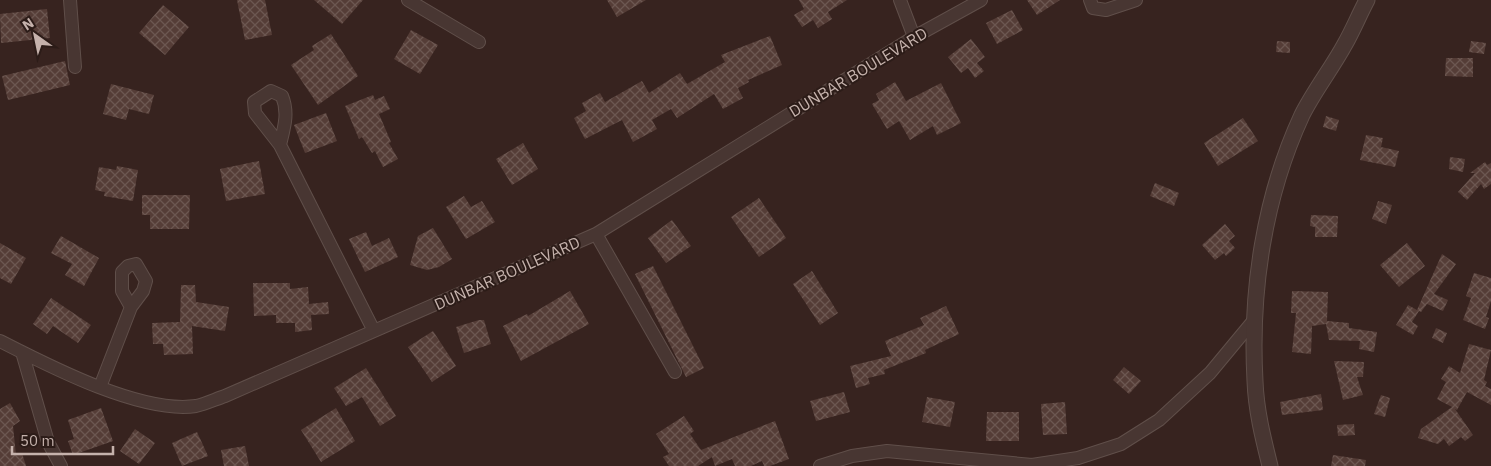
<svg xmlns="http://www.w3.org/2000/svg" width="1491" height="466" viewBox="0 0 1491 466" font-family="'IBM Plex Sans',sans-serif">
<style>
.building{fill:url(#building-cross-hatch)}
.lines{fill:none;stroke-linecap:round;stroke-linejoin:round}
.minor-casing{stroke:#604f4a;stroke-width:14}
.tertiary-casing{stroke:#604f4a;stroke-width:17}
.minor{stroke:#483632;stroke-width:12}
.tertiary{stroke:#483632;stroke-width:15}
.labels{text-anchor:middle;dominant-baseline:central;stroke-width:4;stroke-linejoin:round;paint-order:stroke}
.street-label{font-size:16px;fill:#c5b2ac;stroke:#2c1c18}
</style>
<defs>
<pattern id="building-cross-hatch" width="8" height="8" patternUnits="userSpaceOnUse" patternTransform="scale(1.25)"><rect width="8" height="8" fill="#553d37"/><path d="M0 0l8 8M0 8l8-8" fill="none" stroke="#6c5751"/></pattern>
</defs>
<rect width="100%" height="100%" fill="#37231f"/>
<path class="building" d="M237,0H265L272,35L245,40Z
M314,0H363L342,24Z
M607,0H646L617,17Z
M799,0H847L828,12L832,19L818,28L813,20L802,27L794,15L804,9Z
M1027,0H1060L1037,15Z
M163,5L189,27L165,55L139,33Z
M47,9L50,38L1,43L0,14Z
M1012,10L1023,30L997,44L986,23Z
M411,30L438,45L420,74L394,59Z
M331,34L358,76L318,105L291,65L314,50L312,46Z
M770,36L782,65L748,80L749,82L738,88L743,98L723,109L714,94L677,118L671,109L652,120L657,129L633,142L622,120L585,139L574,118L586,111L582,103L600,93L605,102L642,81L649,93L680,73L687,84L725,62L721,55Z
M971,39L985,57L977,63L984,71L975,78L968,68L961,73L948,57Z
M1277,41L1290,42V53L1276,52Z
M1471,41L1486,43L1484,54L1469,52Z
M1446,58H1473V77L1445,76Z
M65,61L70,85L8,100L2,76Z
M895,82L906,101L941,83L961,123L937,135L933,126L910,140L899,121L887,129L872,104L879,100L876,94Z
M111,84L154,95L149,114L129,109L126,120L103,114Z
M373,95L375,100L384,96L390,109L379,114L391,142L389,143L398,159L383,167L375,151L372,153L362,137L359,139L345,106Z
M326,113L337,141L305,153L294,125Z
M1326,116L1339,120L1336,131L1323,127Z
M1243,118L1258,141L1218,166L1204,143Z
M1366,135L1383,138L1381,147L1399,151L1395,167L1360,160Z
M523,143L538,169L512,185L496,159Z
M1450,157L1465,159L1463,172L1449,169Z
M259,161L265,194L226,201L220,169Z
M1485,162L1487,165L1491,163V184L1484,189L1481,184L1467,200L1458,192L1475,173H1470Z
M117,166L138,170L133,201L104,196L105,192L95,190L99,167L116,170Z
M1155,183L1179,193L1174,206L1150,196Z
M142,195H190L189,229H150V215H142Z
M464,196L471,207L482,201L495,222L466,239L446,207Z
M759,198L786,238L759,257L731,217Z
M1378,201L1392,205L1386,224L1372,219Z
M1311,215L1338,216L1337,237H1315V227L1310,226Z
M672,220L691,246L666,263L648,238Z
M1225,224L1235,236L1229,241L1235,248L1226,256L1224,253L1215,260L1202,245Z
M433,228L452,259L439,267L427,270L410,265L418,236Z
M366,232L372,246L389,238L398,257L365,272L349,239Z
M61,236L99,258L84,286L65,275L72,264L51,253Z
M0,243L26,258L11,284L0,278Z
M1407,243L1425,266L1399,287L1380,265Z
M1442,254L1456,264L1434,294L1448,300L1443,311L1427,304L1421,312L1419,311L1412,322L1418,326L1413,335L1396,325L1408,305L1417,310Z
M653,266L704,368L686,377L635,274Z
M812,271L838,313L820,325L793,284Z
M1474,273L1491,278V301L1486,317L1489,318L1485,329L1463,320L1471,298L1466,296Z
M253,283H290V289L308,287L309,304L328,302L329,314L311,315L312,330L295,332V323H276V315L254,316Z
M181,285H195L196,302L229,307L225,331L192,326L193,354L164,355L163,344H153L152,323L180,322Z
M570,291L589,324L521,361L503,326L527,314L528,316Z
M1292,291L1328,292L1327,321L1349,323V328L1377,332L1374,352L1359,349L1360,341L1329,340L1326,324L1312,326L1311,354L1292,352L1296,313H1291Z
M51,298L91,325L78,343L53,326L47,334L33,324Z
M946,306L959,334L925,350L926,353L884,370L885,374L868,378L870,384L856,388L850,366L891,356L885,341L924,325L920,318Z
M479,320H484L491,344L464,353L456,327Z
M1436,328L1447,333L1443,343L1432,338Z
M433,331L456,366L432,382L408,347Z
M1469,344L1491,350L1484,380L1487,382L1485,386L1491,389V405L1467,392L1457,410L1455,409L1473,435L1465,441L1461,437L1449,446L1444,439L1438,444L1418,438L1421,429L1452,407L1437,399L1446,382L1441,379L1449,366L1460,373Z
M1334,361L1364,362L1363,377H1357L1363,395L1343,400Z
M1124,367L1141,381L1129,394L1113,380Z
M366,368L396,416L380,426L362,397L346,406L334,388Z
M844,392L850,412L816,421L810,401Z
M1321,394L1323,410L1282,415L1280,402Z
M1381,395L1390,398L1385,417L1374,414Z
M927,397L955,402L950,427L922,422Z
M1065,402L1067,434L1043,435L1041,404Z
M10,403L20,421L13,426L16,455L22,453L26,466H0V409Z
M101,408L113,441L73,455L68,441L74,439L68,420Z
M336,408L355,441L321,462L301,430Z
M987,412H1019V441H986Z
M684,416L694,431L690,434L701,450L775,421L789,459L770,466H764L762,461L751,466H735L732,459L715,466L712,457L698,466H669L663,457L669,454L656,434Z
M1354,424L1355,435L1338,436L1337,425Z
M135,429L155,443L139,464L120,451Z
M197,432L208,456L182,466L172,443Z
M245,446L249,466H224L221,450Z
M1333,455L1366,460L1365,466H1331Z"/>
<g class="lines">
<defs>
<path id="minor" d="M70,0L75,67
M408,0L479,42
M900,0L914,37
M1090,0L1093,8L1106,10L1136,0
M280,145C284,128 289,113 282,96L271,91L254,102L255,113L280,145L374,331
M596,234L675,372
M0,341C49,366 141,414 196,406C205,404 216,399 225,396L596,234L914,37L981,0
M22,352L48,442L61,466
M100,387L131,307L143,291L146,281L136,264L128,266L122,272V291L131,307
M820,466L852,456L887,451L1032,465L1078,458L1121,444L1159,420L1210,373L1254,320"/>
<path id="tertiary" d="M1270,466C1263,438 1256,410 1255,381C1250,291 1264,197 1302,115C1314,91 1332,68 1345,44C1353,30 1359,15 1367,0"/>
</defs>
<use href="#minor" class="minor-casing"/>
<use href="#tertiary" class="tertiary-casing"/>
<use href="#minor" class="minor"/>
<use href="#tertiary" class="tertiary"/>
</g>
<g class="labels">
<g class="street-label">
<text transform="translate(858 72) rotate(-31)">DUNBAR BOULEVARD</text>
<text transform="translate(507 273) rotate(-24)">DUNBAR BOULEVARD</text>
</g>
</g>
<g transform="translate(35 35) rotate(327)" stroke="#2c1c18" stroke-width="4" paint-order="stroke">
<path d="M0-4L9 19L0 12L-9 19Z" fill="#c5b2ac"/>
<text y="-8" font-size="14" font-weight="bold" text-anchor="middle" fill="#c5b2ac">N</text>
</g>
<path d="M12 446v8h101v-8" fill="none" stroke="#c5b2ac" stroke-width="2.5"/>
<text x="20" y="446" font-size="15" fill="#c5b2ac" stroke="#2c1c18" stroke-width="4" paint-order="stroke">50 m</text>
</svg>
